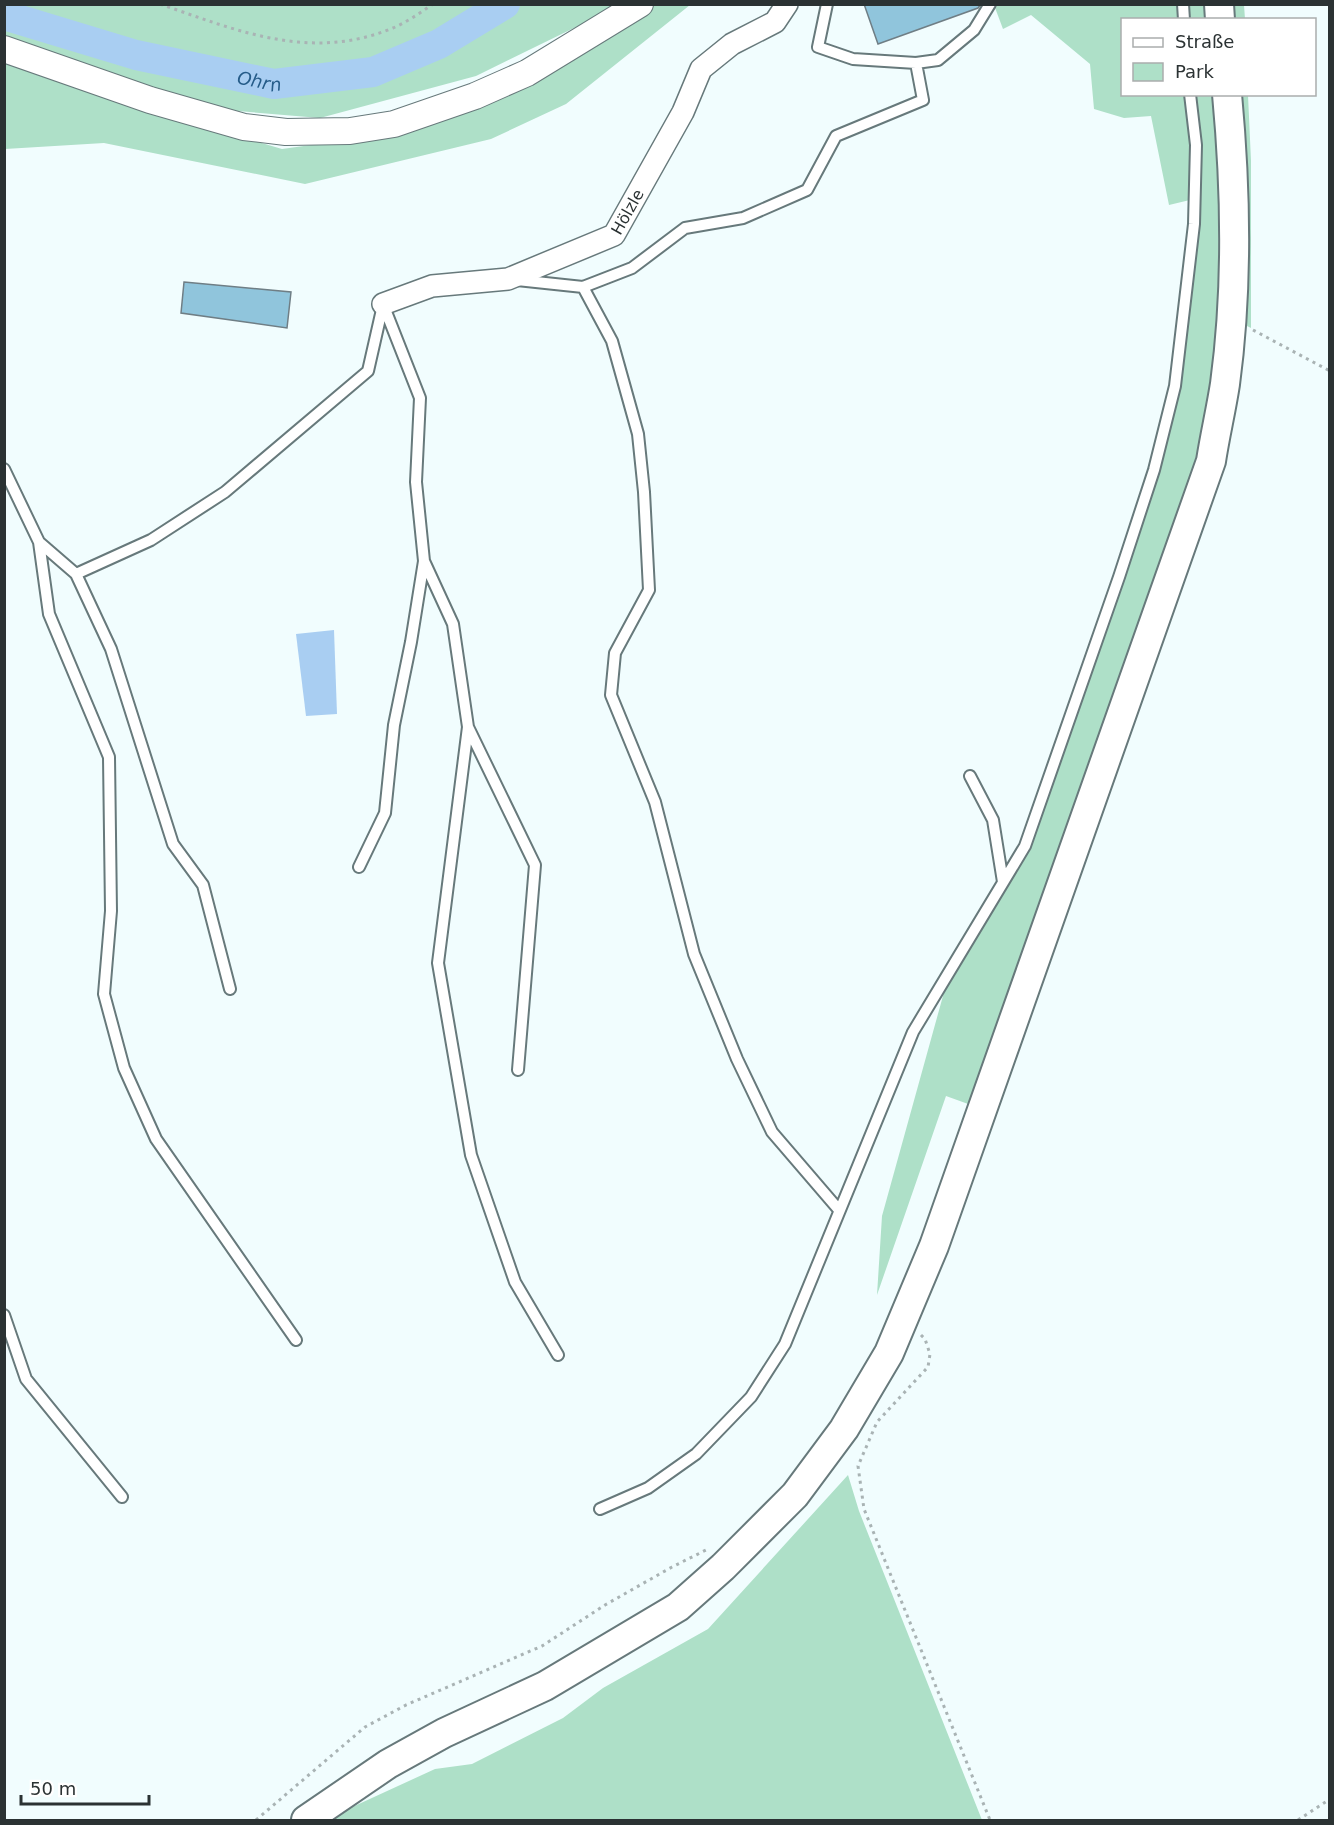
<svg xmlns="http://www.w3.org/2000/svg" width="1334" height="1825" viewBox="0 0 1334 1825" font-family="'DejaVu Sans',sans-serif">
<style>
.green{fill:#aee0c8}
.water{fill:#a9cef2}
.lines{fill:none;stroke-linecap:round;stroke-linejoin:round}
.river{stroke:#a9cef2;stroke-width:30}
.building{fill:#90c5dc;stroke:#6f7e85;stroke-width:1.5}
.service-casing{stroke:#67797b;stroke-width:14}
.minor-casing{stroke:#67797b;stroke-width:24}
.tertiary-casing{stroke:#67797b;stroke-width:28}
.secondary-casing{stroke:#67797b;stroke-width:32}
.path{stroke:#a9b3b4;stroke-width:3;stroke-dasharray:3 4.5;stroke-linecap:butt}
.service{stroke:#fff;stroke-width:10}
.minor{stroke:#fff;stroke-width:21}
.tertiary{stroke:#fff;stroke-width:26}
.secondary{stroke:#fff;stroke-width:28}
.labels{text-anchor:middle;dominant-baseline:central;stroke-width:4.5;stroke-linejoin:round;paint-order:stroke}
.street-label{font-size:16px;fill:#2b3233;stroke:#fff}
.water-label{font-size:18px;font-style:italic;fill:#255c89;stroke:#fff}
</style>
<rect width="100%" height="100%" fill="#f1fdfe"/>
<path class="green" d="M4,5H621L476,76L320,118L201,108L5,39Z
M651,5H690L566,104L491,139L305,184L104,143L5,149V63L68,85L282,149L383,135Z
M994,5H1244L1245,19L1122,20V94L1248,95L1251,161V328L1231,318L1225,384L982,1109L946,1096L877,1295L882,1216L951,967L1025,846L1119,577L1175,386L1194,199L1169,205L1151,116L1124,118L1094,109L1090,64L1031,15L1003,29Z
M848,1475L859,1511L982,1820H324L435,1769L472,1764L563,1718L603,1688L708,1629Z"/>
<path class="water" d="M334,630L337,714L306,716L296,634Z"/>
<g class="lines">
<path class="river" id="s1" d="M4,15L136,55L274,84L373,72L439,44L505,4"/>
</g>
<path class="building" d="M864,4H981L978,8L878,44Z
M184,282L291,292L287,328L181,313Z"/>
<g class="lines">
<defs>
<path id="service" d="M1183,4L1184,20
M916,63L938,60L974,30L990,4
M517,280L583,287L612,341L638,434L644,492L649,590L615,653L611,695L655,802L694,954L737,1059L772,1132L839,1210
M583,287L632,268L685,228L743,218L807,190L836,136L923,100L916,63L853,59L818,47L827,4
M4,469L39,542L76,574L151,540L225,492L368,371L383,305
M39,542L49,614L109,757L111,911L104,994L124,1068L156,1139L296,1340
M424,561L453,624L468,727L535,865L518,1070
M76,574L111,649L173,844L203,885L230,989
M468,727L438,963L471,1155L515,1282L558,1355
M970,776L993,820L1003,882
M359,867L385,813L394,725L411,642L424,561L416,482L420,398L383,304
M4,1315L26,1379L122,1497
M600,1509L648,1488L696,1454L751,1397L785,1344L913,1032L1025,846L1119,577L1154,470L1175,386L1194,224L1196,145L1190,94"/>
<g id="minor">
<path id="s2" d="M383,304L432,286L508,279L614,235L683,112L701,69L732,44L775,22L787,4"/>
</g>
<path id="tertiary" d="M4,49L150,100L244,127L286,132L350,131L394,124L475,96L527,73L640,4"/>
<path id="secondary" d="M1219,4L1220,20
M306,1820L388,1764L444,1733L545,1686L678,1607L723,1567L795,1495L844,1429L889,1353L934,1246L1211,461C1215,435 1221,410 1225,384C1238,288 1236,190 1227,94"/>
</defs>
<use href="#service" class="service-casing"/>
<use href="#minor" class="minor-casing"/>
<use href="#tertiary" class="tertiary-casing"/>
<use href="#secondary" class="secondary-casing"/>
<path class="path" d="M160,4C238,31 311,62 393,28C407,22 420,13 433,4
M1253,330L1330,371
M921,1335L925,1339L930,1354L928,1367L877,1422L858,1466L864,1509L990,1820
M256,1820L365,1727L406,1705L542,1646L605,1605L672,1567L706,1550
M1298,1820L1330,1799"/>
<use href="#service" class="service"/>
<use href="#minor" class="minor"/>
<use href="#tertiary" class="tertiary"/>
<use href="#secondary" class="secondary"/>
</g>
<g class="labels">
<g class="street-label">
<text stroke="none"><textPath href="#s2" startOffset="270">Hölzle</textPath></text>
</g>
<g class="water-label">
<text stroke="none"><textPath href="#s1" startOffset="264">Ohrn</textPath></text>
</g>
</g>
<rect width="1334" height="1825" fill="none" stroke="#2b3233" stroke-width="12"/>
<rect x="1121" y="18" width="195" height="78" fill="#ffffff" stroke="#aaadad" stroke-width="1.5"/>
<rect x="1133" y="38" width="30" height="9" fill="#ffffff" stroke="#aaadad" stroke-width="1.5"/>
<text x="1175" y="48" font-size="18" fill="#2b3233">Straße</text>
<rect x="1133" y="63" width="30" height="18" fill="#aee0c8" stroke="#aaadad" stroke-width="1.5"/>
<text x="1175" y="78" font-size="18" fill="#2b3233">Park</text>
<path d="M21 1795v9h128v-9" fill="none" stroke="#2b3233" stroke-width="3"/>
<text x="30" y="1795" font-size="18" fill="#2b3233" stroke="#ffffff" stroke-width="4.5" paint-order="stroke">50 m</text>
</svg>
